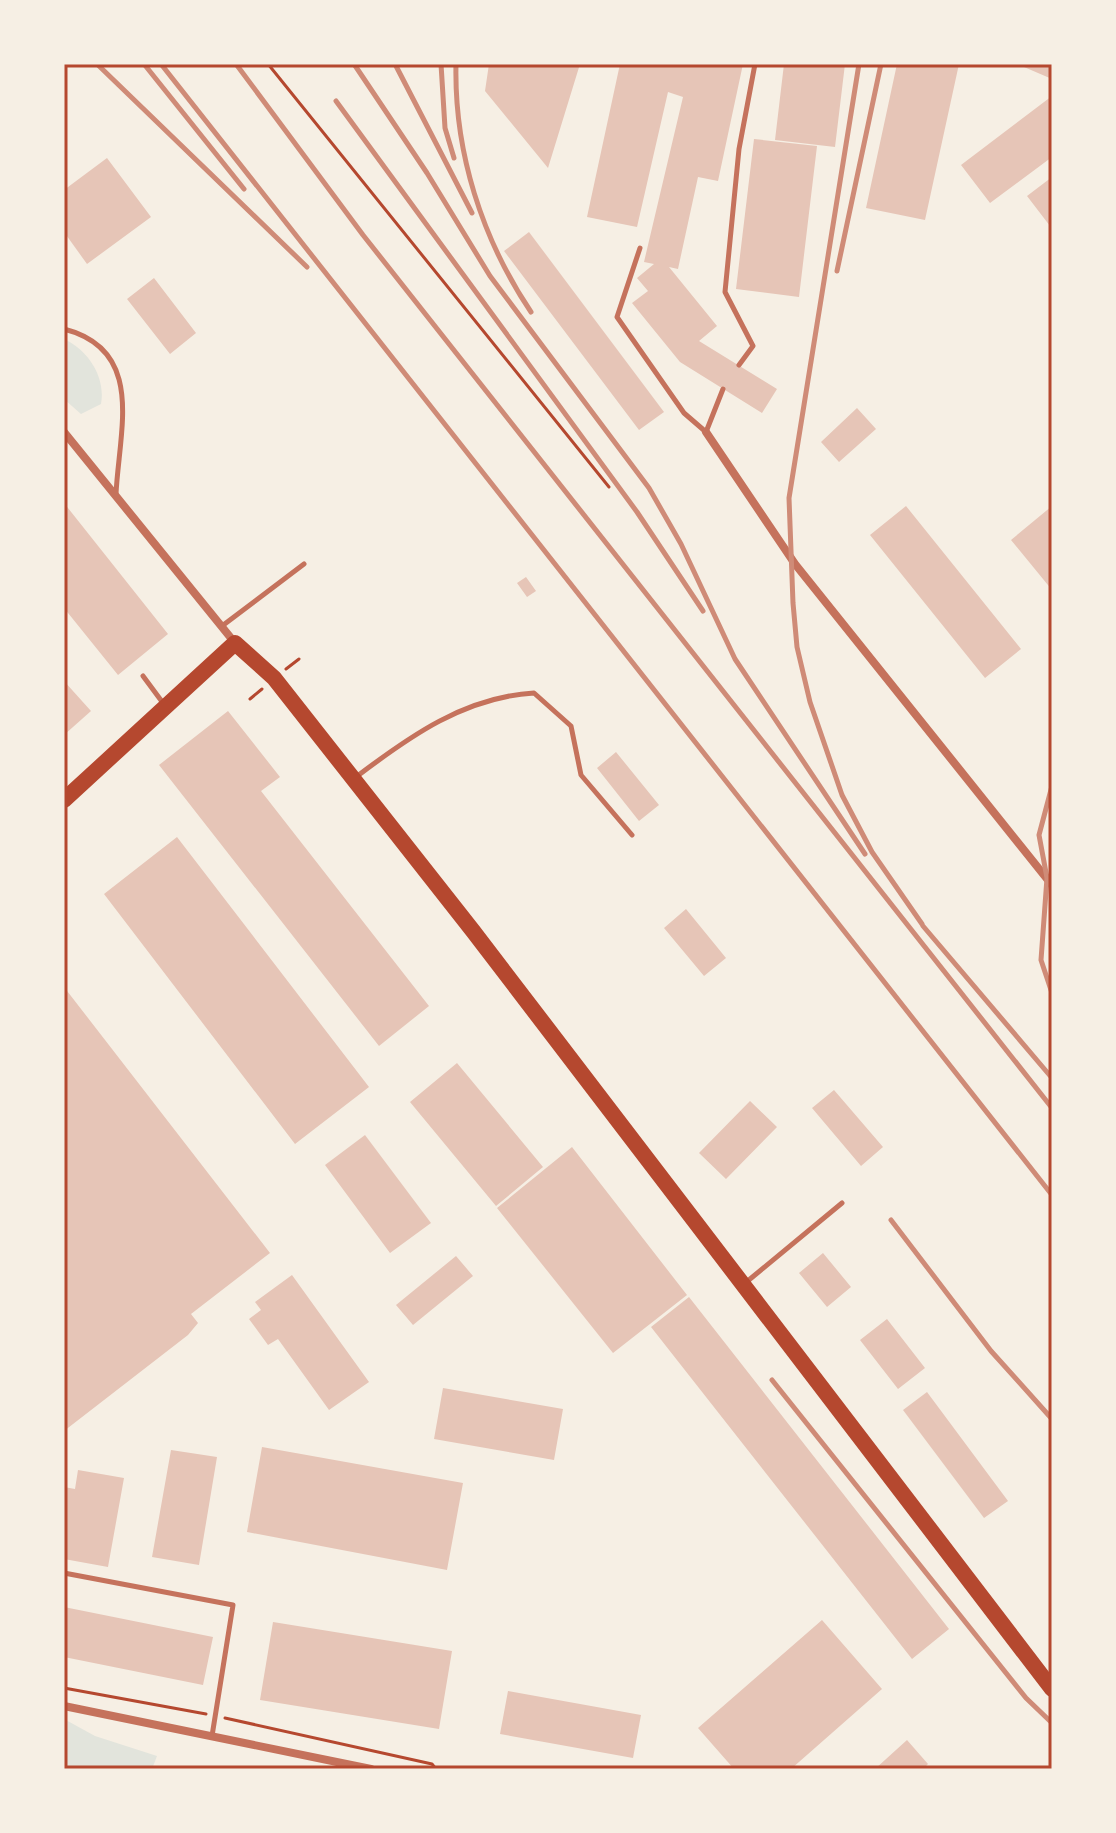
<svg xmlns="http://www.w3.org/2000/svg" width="1116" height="1833" viewBox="0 0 1116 1833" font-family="Mulish,sans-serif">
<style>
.green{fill:#e2e4dc}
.building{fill:#e6c5b7}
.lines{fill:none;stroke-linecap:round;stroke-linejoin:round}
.path{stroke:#b5482f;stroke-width:3}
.service{stroke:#c5725c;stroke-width:5}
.minor{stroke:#c5725c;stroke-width:8}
.secondary{stroke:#b5482f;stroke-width:16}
.rail{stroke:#cf8b77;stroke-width:5}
.neatline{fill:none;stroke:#b5482f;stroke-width:3}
</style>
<rect width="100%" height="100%" fill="#f6efe4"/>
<path class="green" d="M64,339C88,350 106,377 101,404L81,414L64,399Z
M64,1719L95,1736L157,1756L152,1769H70L64,1759Z"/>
<path class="building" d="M489,64H580L548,168L485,91Z
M620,64H743L718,181L698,177L678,269L669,267L717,326L699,341L777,389L762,413L680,362L632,303L648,291L637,278L654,264L644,262L683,97L668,92L637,227L587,217Z
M784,64H845L835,147L775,140Z
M897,64H959L925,220L866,208Z
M1017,64H1052V79Z
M1052,96V157L990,203L961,165Z
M754,139L817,146L799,297L736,289Z
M107,158L151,217L87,264L64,232V190Z
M1052,177V225L1050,226L1027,196Z
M529,232L664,412L639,430L504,251Z
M154,278L196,333L170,354L127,299Z
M857,408L876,429L839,462L821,442Z
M64,503L168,634L118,675L64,608Z
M906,506L1021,649L985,678L870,535Z
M1052,506V590L1011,540Z
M526,577L536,591L527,597L517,583Z
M64,681L91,711L64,735Z
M228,711L280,777L261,791L429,1006L379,1046L159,765Z
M616,752L659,805L639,821L597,768Z
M177,837L369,1087L295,1144L104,894Z
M686,909L726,958L704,976L664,928Z
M64,987L270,1253L191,1314L198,1323L188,1335L64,1431Z
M457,1063L543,1167L496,1206L410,1102Z
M834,1090L883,1147L861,1166L812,1108Z
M750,1101L777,1127L726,1179L699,1153Z
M365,1135L431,1223L390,1253L325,1165Z
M572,1147L687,1295L613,1353L497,1208Z
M823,1253L851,1287L827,1307L799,1273Z
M456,1256L473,1276L413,1325L396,1305Z
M292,1275L369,1382L329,1410L278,1339L268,1345L249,1319L261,1310L255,1302Z
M689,1297L949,1629L912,1659L651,1327Z
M887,1319L925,1368L898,1389L860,1340Z
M443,1388L563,1409L554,1460L434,1439Z
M927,1392L1008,1501L984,1518L903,1410Z
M262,1447L463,1483L447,1570L247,1532Z
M171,1450L217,1457L199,1565L152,1557Z
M78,1470L124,1478L108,1567L64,1559V1487L75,1489Z
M64,1607L213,1637L203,1685L64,1657Z
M822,1620L882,1689L791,1769H734L698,1728Z
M273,1622L452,1651L439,1729L260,1700Z
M508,1691L641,1715L633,1758L500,1734Z
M907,1740L928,1764L923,1769H875Z"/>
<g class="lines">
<path class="path" d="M268,64L609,487
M286,669L299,659
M250,699L262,689
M64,1688L206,1714
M225,1718L432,1764L436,1769"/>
<path class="service" d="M640,248L617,317L684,413L706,432L723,389
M64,329C146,350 119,430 116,494
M739,365L753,346L725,292L739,149L755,64
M222,626L304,564
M143,676L163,703
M356,777C410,736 465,697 534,693L571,726L581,775L632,835
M744,1284L842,1203
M64,1573L233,1605L212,1736"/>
<path class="minor" d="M64,432L235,643
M706,432L795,564L1052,885
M64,1706L371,1769"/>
<path class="secondary" d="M64,800L235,643L274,678L473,931L1052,1689"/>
<path class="rail" d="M97,64L307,267
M144,64L244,189
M161,64L1052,1195
M236,64L363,235L1052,1108
M354,64L427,173L490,276L649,488L681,544L735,659L865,854
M395,64L472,213
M441,64L445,128L454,158
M456,64C454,152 482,239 531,312
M859,64L789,498L793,603L797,647L810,702L842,795L872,852L922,924
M336,101L637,512L703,611
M837,271L881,64
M1052,786L1039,835L1047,878L1041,960L1052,993
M923,926L1052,1078
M891,1220L991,1351L1052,1419
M772,1380L1026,1698L1052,1723"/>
</g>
<rect width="1116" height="1833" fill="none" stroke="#f6efe4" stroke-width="132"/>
<rect x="66" y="66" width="984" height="1701" class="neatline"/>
</svg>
